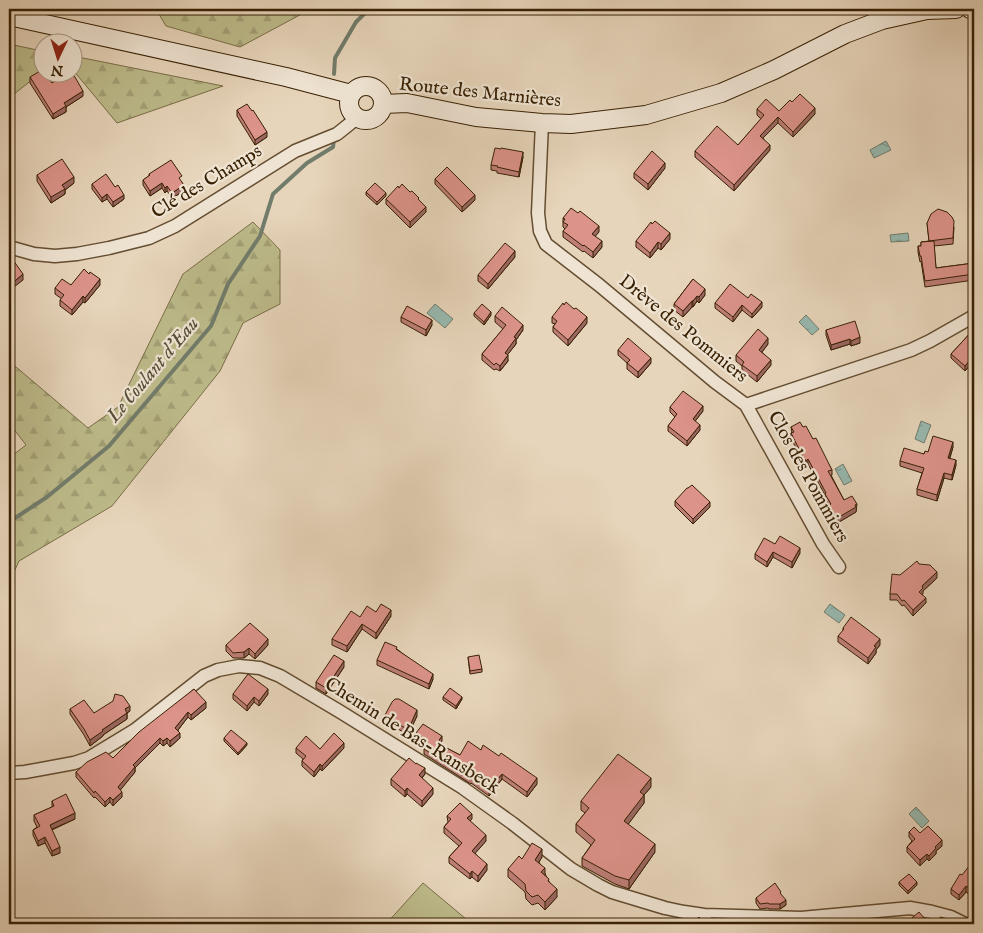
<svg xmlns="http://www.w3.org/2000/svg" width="983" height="933" viewBox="0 0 983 933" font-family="'IM FELL English',serif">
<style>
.green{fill:#bdbb8b;stroke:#7a6e47}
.forest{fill:url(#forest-firs);stroke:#7a6e47}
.water{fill:url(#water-ripples);stroke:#717c6b}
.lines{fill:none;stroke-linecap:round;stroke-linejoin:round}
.stream{stroke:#717c6b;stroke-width:4}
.street-casing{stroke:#644d31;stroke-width:15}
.secondary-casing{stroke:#382003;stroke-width:20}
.street{stroke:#efe4d3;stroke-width:12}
.secondary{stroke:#efe4d3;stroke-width:18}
.wall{fill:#bd7e77;stroke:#382003}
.shaded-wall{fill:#9a6761;stroke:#382003}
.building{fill:#dc938a;stroke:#382003}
.labels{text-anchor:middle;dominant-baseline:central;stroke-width:4.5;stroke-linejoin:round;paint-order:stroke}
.street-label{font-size:19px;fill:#382003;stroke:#efe4d3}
.water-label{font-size:20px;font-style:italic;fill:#544e37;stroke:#efe4d3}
</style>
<defs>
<pattern id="forest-firs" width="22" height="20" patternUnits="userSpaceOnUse" patternTransform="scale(1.25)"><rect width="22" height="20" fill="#bdbb8b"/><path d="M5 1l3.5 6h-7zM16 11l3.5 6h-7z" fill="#a3a076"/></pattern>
<pattern id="water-ripples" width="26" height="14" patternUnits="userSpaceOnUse" patternTransform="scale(1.25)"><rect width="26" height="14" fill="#97b9b0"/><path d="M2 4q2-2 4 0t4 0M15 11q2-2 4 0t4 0" fill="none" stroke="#7c968d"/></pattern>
</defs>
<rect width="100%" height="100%" fill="#e7d5bb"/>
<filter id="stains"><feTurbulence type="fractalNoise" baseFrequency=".004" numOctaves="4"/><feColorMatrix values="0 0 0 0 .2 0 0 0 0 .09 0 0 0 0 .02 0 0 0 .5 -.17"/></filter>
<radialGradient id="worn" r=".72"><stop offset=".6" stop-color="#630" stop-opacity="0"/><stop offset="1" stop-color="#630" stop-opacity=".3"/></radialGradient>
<path class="green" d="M423,883L472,924H386Z"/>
<path class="forest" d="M156,9H311L240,47L166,26Z
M9,44L42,51V72L9,98Z
M73,56L223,86L117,123L73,70Z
M253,222L280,250V304L243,323L220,371L112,506L19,561L9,583V458L26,445L9,423V361L88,428L118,407L183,274Z"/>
<path class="water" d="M886,141L891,150L874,158L870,150Z
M908,233L909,241L891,242L890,235Z
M435,304L453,319L445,328L427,313Z
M806,315L819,329L812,335L799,322Z
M921,421L931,425L924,443L915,439Z
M843,464L852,481L844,485L835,469Z
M830,604L845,615L839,623L824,612Z
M916,807L929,821L922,828L909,814Z"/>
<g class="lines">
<path class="stream" d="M334,74L335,58L356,22L369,9
M9,522L47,497L109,446L211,326L228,284L260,236L273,194L307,163L333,147L334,140"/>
<defs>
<path id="street" d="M542,123L538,213L540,231L546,244L599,285L715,382L746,405L823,544L839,567
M9,247L34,254L55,256L77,254L109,248L149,238L175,226L295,151L337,134L357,118
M746,405L911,350L930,341L974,316
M9,773L25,772L74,763L89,758L135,730L204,676L218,670L239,666L260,668L280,676L339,711L463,788L512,823L571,869L598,885L612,892L665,908L684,912L704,915L801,918L910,908L932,912L951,917L965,924"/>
<path id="secondary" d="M970,9H974
M9,16L286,77L351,94
M349 103a17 17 0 1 1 34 0a17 17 0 1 1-34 0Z
M383,104L407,103L476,117L542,123L571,124L646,115L721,93L774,70L845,34L882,20L927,10L956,9"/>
</defs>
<use href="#street" class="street-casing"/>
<use href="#secondary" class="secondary-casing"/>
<use href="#street" class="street"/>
<use href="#secondary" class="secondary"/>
</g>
<path class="wall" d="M30,77L52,83L83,96L66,107V112L53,119L30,83Z
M792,102L815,114L793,137L778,123L763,138L770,150L734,191L695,157V151L738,145L761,119L757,115V109L779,111Z
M237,110L267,137L255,145L237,116Z
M523,157L519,177L497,173V171L491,170V165Z
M665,168L648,190L634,178V173Z
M149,174L182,182L184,191L172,198L167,191L165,193L162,188L150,196L143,185V180L149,176Z
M37,175L74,183L65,190V194L51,203L37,181Z
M435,179L475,200L462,212L435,184Z
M92,184L115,187L124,199L113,207L107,199L102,202L92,189Z
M366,192L386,196L377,205L366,195Z
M386,199L419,201L426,212L410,228L386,204Z
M563,218L599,232L595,236L602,247L593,258L584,251L583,252L563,237V231L565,229L563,227Z
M927,223L954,227L953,244L934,246L936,268L974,263V280L925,287L921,261L920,262L918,252V246H921V242L929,241Z
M670,239L661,250L658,248L650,258L636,247V241Z
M515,257L488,289L478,281V275Z
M693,279L705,295L699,303L697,301L693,307H692L683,317L674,310V304Z
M71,285H100L85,303L83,302L72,315L60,306V300L62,299L55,294V288Z
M748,298L762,307L752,318L742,310L733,322L715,308V303Z
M474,313L491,315L484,325L474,316Z
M495,316L523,330L516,340V344L507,355L508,361L500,371L496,369L494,370L482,360V354L503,329L495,322Z
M401,317L432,325L426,336L401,322Z
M552,317L587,323L568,346L553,332V327L555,324L552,323Z
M974,329V367L971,364L965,371L951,358V354Z
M826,330L860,343L851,346L850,344L831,350L826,335Z
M768,344L762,352L771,365L757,382L742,370V366L736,361V355Z
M618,350L651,363L638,378L627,369V363L618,355Z
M670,407L703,411L695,421L700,430L687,446L668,431V426L675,417L670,412Z
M791,427H803L813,439L832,470V475H831L844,500L857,509L856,510V512L834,525L826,511V506L829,505L825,498V495L808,464L806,466L801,458L791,438V433H792Z
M953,447L950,458L956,465L952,480L944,478L937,501L917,495V489L922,473L900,466V461L928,452Z
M675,501L710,507L693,524L675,506Z
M775,544L800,553L792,568L773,557L767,567L755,559V554Z
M919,564L937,578L923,591L922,594L926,603L913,616L904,605L902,606L897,600H890V594L900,575Z
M376,612L391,616L376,639L362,629L347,652L332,645V639L360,617Z
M843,628L880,645L876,650V653L868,664L838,642V636L843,631Z
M226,645H268L255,659L249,654L244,658H233L226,651Z
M397,649L433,679L429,689L377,665V660Z
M468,657L482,669V672L470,674Z
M344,667L326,694L316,688V682Z
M194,689L206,708L191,720L188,717L178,730L180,738L170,747L167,743L163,746L160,743L135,768V772L120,790L122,797L113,806L110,802L105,807L95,797L94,798L76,777V772L113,758Z
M233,694H268L259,706L254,702L247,711L233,699Z
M443,697L462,699L456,709L443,700Z
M70,709L94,713L130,711L127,713V719L103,735V736L90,746L84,735L70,714Z
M385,715L417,716L408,735L385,721Z
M416,733L442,741L439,744L460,755L481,750L537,784L527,797L502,779L489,796L471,783V784L424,754V749L426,745L416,739Z
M224,738L247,745L238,755L224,741Z
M296,748L320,749L344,748L322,771L320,769L314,777L302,766V761L303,759L296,753Z
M425,774L422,778L433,794L422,807L407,794L405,797L391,785V779Z
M651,787L644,795V803L628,824L655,852L629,889L615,884L582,866V858L591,845L576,832V824L585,813L581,810V801Z
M52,801L75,819L52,830L60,853L52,856L45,843L38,846L33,835V830L37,827L34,821V815L52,807Z
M447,816L472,819L470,821L486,841L475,853L487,870L478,882L472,877L470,879L449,863V857L459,846L444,833V827L448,822Z
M909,832L920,833L942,846L936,851V854L929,861L927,859L920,866L907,852V847L912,841L909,837Z
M542,857L539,862L557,897L545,910L538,903L532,905L526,899L525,892L508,877V869L522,859Z
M974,865V898L966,892L959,900L951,894V889L971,866Z
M899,882L917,885L908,894L899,885Z
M781,895L786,905L780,909H769L768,908L760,909L756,903V898Z"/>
<path class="shaded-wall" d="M83,91V96L66,107V112L53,119V114L64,103Z
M815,108V114L793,137V132Z
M778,117V123L760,141V136Z
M267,132V137L255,145V140Z
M770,145V150L734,191V185Z
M523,152V157L519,177V172Z
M665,163V168L648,190V184Z
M74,177V183L65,190V194L51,203V197L62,185Z
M162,183V188L150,196V191Z
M184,185V191L172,198V193Z
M167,186V191L165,193V188Z
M386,193V196L377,205V202Z
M107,194V199L102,202V198Z
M124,195V199L113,207V202Z
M475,195V200L462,212V207Z
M426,207V212L410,228V222Z
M599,226V232L592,240V234Z
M670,233V239L661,250V244Z
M602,241V247L593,258V252Z
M658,242V248L650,258V253Z
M515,251V257L488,289V284Z
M23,274V280L9,291V286Z
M100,279V285L85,303V298Z
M705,289V295L699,303V297Z
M83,296V302L72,315V310Z
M697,296V301L693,307V301Z
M692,301V307L683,317V311Z
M762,302V307L752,318V314Z
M742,305V310L733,322V317Z
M491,312V315L484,325V322Z
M587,317V323L568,346V340Z
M432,320V325L426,336V330Z
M523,325V330L516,340V344L505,358V353L514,337Z
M860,337V343L851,346V341Z
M768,338V344L759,356V350Z
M850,339V344L831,350V345Z
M508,355V361L500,371V366Z
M651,358V363L638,378V372Z
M971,359V364L965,371V366Z
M771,360V365L757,382V376Z
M703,406V411L693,424V419Z
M700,425V430L687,446V441Z
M953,442V447L948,463V458Z
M808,459V464L806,466V461Z
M956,460V465L952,480V475Z
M944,473V478L937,501V495Z
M710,502V507L693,524V519Z
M857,504L856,512L834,525V520Z
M800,548V553L792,568V562Z
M773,552V557L767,567V562Z
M937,572V578L923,591V594L919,597V592L922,586Z
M926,598V603L913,616V610Z
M391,610V616L376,639V633Z
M362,624V629L347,652V646Z
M268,639V645L255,659V654Z
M880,639V645L876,650V653L868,664V658L874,646Z
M249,648V654L244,658V652Z
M344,661V667L326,694V688Z
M433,674V679L429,689V684Z
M268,689V694L259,706V701Z
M254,697V702L247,711V706Z
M462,697V699L456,709V706Z
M206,702V708L191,720V715Z
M130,706V711L125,714V709Z
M417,710V716L408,735V730Z
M188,712V717L175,734V728Z
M127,713V719L103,735V736L90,746V740L102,730Z
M180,733V738L170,747V741Z
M442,736V741L437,748V743Z
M160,738V743L135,768V772L118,793V787L133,765Z
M167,738V743L163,746V741Z
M247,743V745L238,755V753Z
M344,743V748L322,771V766Z
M320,764V769L314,777V772Z
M425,768V774L419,781V775Z
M502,774V779L489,796V790Z
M537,778V784L527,797V792Z
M651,778V787L644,795V803L624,830V821L640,792Z
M407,788V794L405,797V791Z
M433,788V794L422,807V801Z
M122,792V797L113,806V800Z
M110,797V802L105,807V802Z
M75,813V819L50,830V825Z
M472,814V819L467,824V818Z
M486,835V841L472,857V851Z
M45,837V843L38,846V841Z
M942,840V846L936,851V854L929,861V856L935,847Z
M655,844V852L629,889V880Z
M60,847V853L52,856V851Z
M542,849V857L535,868V860Z
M927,854V859L920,866V860Z
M487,864V870L478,882V876Z
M545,868V876L541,872Z
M472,871V877L470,879V874Z
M917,882V885L908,894V891Z
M966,886V892L959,900V895Z
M557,889V897L545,910V902Z
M786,900V905L780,909V904Z"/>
<path class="building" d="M42,70V72H45L52,83L69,72H72L83,91L64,103L66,106L53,114L30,77Z
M800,94L815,108L793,132L778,117L760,136L770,145L734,185L695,151L717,126L738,145L764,115L757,109L766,99L779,111L790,100L792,102Z
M247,104L252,111L253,110L267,132L255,140L237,110Z
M495,148L501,149V148L523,152L519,172L497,167L498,166L491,165Z
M652,151L665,163L648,184L634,173Z
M62,159L74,177L62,185L65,189L51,197L37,175Z
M171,160L182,176L179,178L184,185L172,193L167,186L165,188L162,183L150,191L143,180L150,175L149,174Z
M447,167L475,195L462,207L435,179Z
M106,174L115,187L118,185L124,195L113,202L107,194L102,198L92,184Z
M375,183L386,193L377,202L366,192Z
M402,184L410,192L412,191L419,198L418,199L426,207L410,222L386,199L398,186L399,188Z
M571,208L578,213L580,211L599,226L592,234L602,241L593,252L584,245L583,246L563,231L568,225L563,222L565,219L563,218Z
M938,209L947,212L952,217L954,221L953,238L929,241L927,223L931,214Z
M655,221L670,233L661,244L658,242L650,253L636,241L651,222L652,224Z
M934,241L936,268L974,263V274L925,281L921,256H920L918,246H921V242Z
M505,243L515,251L488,284L478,275Z
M13,260L23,274L9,286V263Z
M84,269L89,274L90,272L100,279L85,298L83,296L72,310L60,300L64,295L55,288L62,279L71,285Z
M693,279L705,289L699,297L697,296L693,301H692L683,311L674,304Z
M730,284L748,298L751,294L762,302L752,314L742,305L733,317L715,303Z
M566,302L574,309L576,308L587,317L568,340L553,327L557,321L552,317L563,303L564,305Z
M482,304L491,312L484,322L474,313Z
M407,306L432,320L426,330L401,317Z
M502,307L523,325L514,337L516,338L505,353L508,355L500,366L496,363L494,365L482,354L506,325L495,316Z
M855,321L860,337L851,341L850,339L831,345L826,330Z
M758,329L768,338L759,350L771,360L757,376L742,365L744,362L736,355Z
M974,329V362L971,359L965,366L951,354Z
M628,338L651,358L638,372L627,363L630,360L618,350Z
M683,391L703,406L693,419L700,425L687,441L668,426L677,414L670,407Z
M800,422L803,427L806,426L813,439L816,438L832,470L828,471L844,500L852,496L857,504L855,505L856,507L834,520L826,506L831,504L825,494L826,493L808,459L806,461L801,453L791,433L794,432L791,427Z
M933,436L953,442L948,458L956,460L952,475L944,473L937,495L917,489L924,468L900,461L904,448L924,454L925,451L928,452Z
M692,485L710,502L693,519L675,501L687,488H688Z
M780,536L800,548L792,562L773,552L767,562L755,554L764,538L775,544Z
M917,561L919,564L930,565L937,572L922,586L923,588L919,592L926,598L913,610L904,600L902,601L897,594H890L892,574L900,575Z
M381,604L391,610L376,633L362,624L347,646L332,639L351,611L360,617L367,606L376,612Z
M851,617L880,639L874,646L876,647L868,658L838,636L844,629L843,628Z
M250,623L268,639L255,654L249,648L244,652L233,653L226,645Z
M385,642L397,647L396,649L433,674L429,684L377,660Z
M334,655L344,661L326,688L316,682Z
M479,655L482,669L470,671L468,657Z
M248,674L268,689L259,701L254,697L247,706L233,694Z
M450,688L462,697L456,706L443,697Z
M194,689L206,702L191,715L188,712L175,728L180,733L170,741L167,738L163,741L160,738L133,765L135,767L118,787L122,792L113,800L110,797L105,802L95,791L94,793L76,772L87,762L106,752L113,758L139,732Z
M115,694L123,696L130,706L125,709L127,713L102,730L103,731L90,740L84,729L70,709L84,700L94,713L113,701Z
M395,699H399L417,710L408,730L385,715L392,702Z
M423,724L442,736L437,743L460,755L468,741L481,750L483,745L499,756L501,753L537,778L527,792L502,774L489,790L471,777V778L424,749L428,741L416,733Z
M231,730L247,743L238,753L224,738Z
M334,733L344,743L322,766L320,764L314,772L302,761L306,756L296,748L306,736L320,749Z
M618,754L651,778L640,792L644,795L624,821L655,844L629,880L615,876L582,858L595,840L576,824L589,808L581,801Z
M409,758L416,764V763L425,768L419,775L433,788L422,801L407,788L405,791L391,779Z
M66,794L75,813L50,825L60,847L52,851L45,837L38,841L33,830L40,826L34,815L54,806L52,801Z
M460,803L472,814L467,818L486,835L472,851L487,864L478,876L472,871L470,874L449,857L462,843L444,827L451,819L447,816Z
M928,826L942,840L935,847L936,848L929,856L927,854L920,860L907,847L915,839L909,832L914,827L920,833Z
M532,843L542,849L535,860L545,868L541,872L549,879L548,881L557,889L545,902L538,895L532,897L526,891L525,884L508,869L519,856L522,859Z
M973,864L974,865V892L966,886L959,895L951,889L960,874L962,875L970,865L971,866Z
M909,874L917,882L908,891L899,882Z
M775,883L781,892L780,893L786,900L780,904H769L768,903L760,904L756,898Z
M919,912L929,924H905Z
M699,917L705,923L711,918L752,919L756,924H692Z
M940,917L948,919L956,923V924H942Z"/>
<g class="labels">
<g class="street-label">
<text transform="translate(480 93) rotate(6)">Route des Marnières</text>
<text transform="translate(207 182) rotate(-31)">Clé des Champs</text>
<text transform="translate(683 329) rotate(39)">Drève des Pommiers</text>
<text transform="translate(808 477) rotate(61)">Clos des Pommiers</text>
<text transform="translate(412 736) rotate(32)">Chemin de Bas-Ransbeck</text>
</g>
<g class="water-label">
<text transform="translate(153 370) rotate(-50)">Le Coulant d'Eau</text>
</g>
</g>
<rect width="983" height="933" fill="none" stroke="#e7d5bb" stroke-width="30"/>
<rect x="10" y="10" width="963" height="913" fill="none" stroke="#382003" stroke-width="2.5"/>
<rect x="15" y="15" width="953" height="903" fill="none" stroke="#382003"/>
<g transform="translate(58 58) rotate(184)"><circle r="24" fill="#efe4d3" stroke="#a69680"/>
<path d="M0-4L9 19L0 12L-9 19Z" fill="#8f2418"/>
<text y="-8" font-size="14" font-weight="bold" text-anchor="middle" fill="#382003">N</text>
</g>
<rect width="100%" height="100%" filter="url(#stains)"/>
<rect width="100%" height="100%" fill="url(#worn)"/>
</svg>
